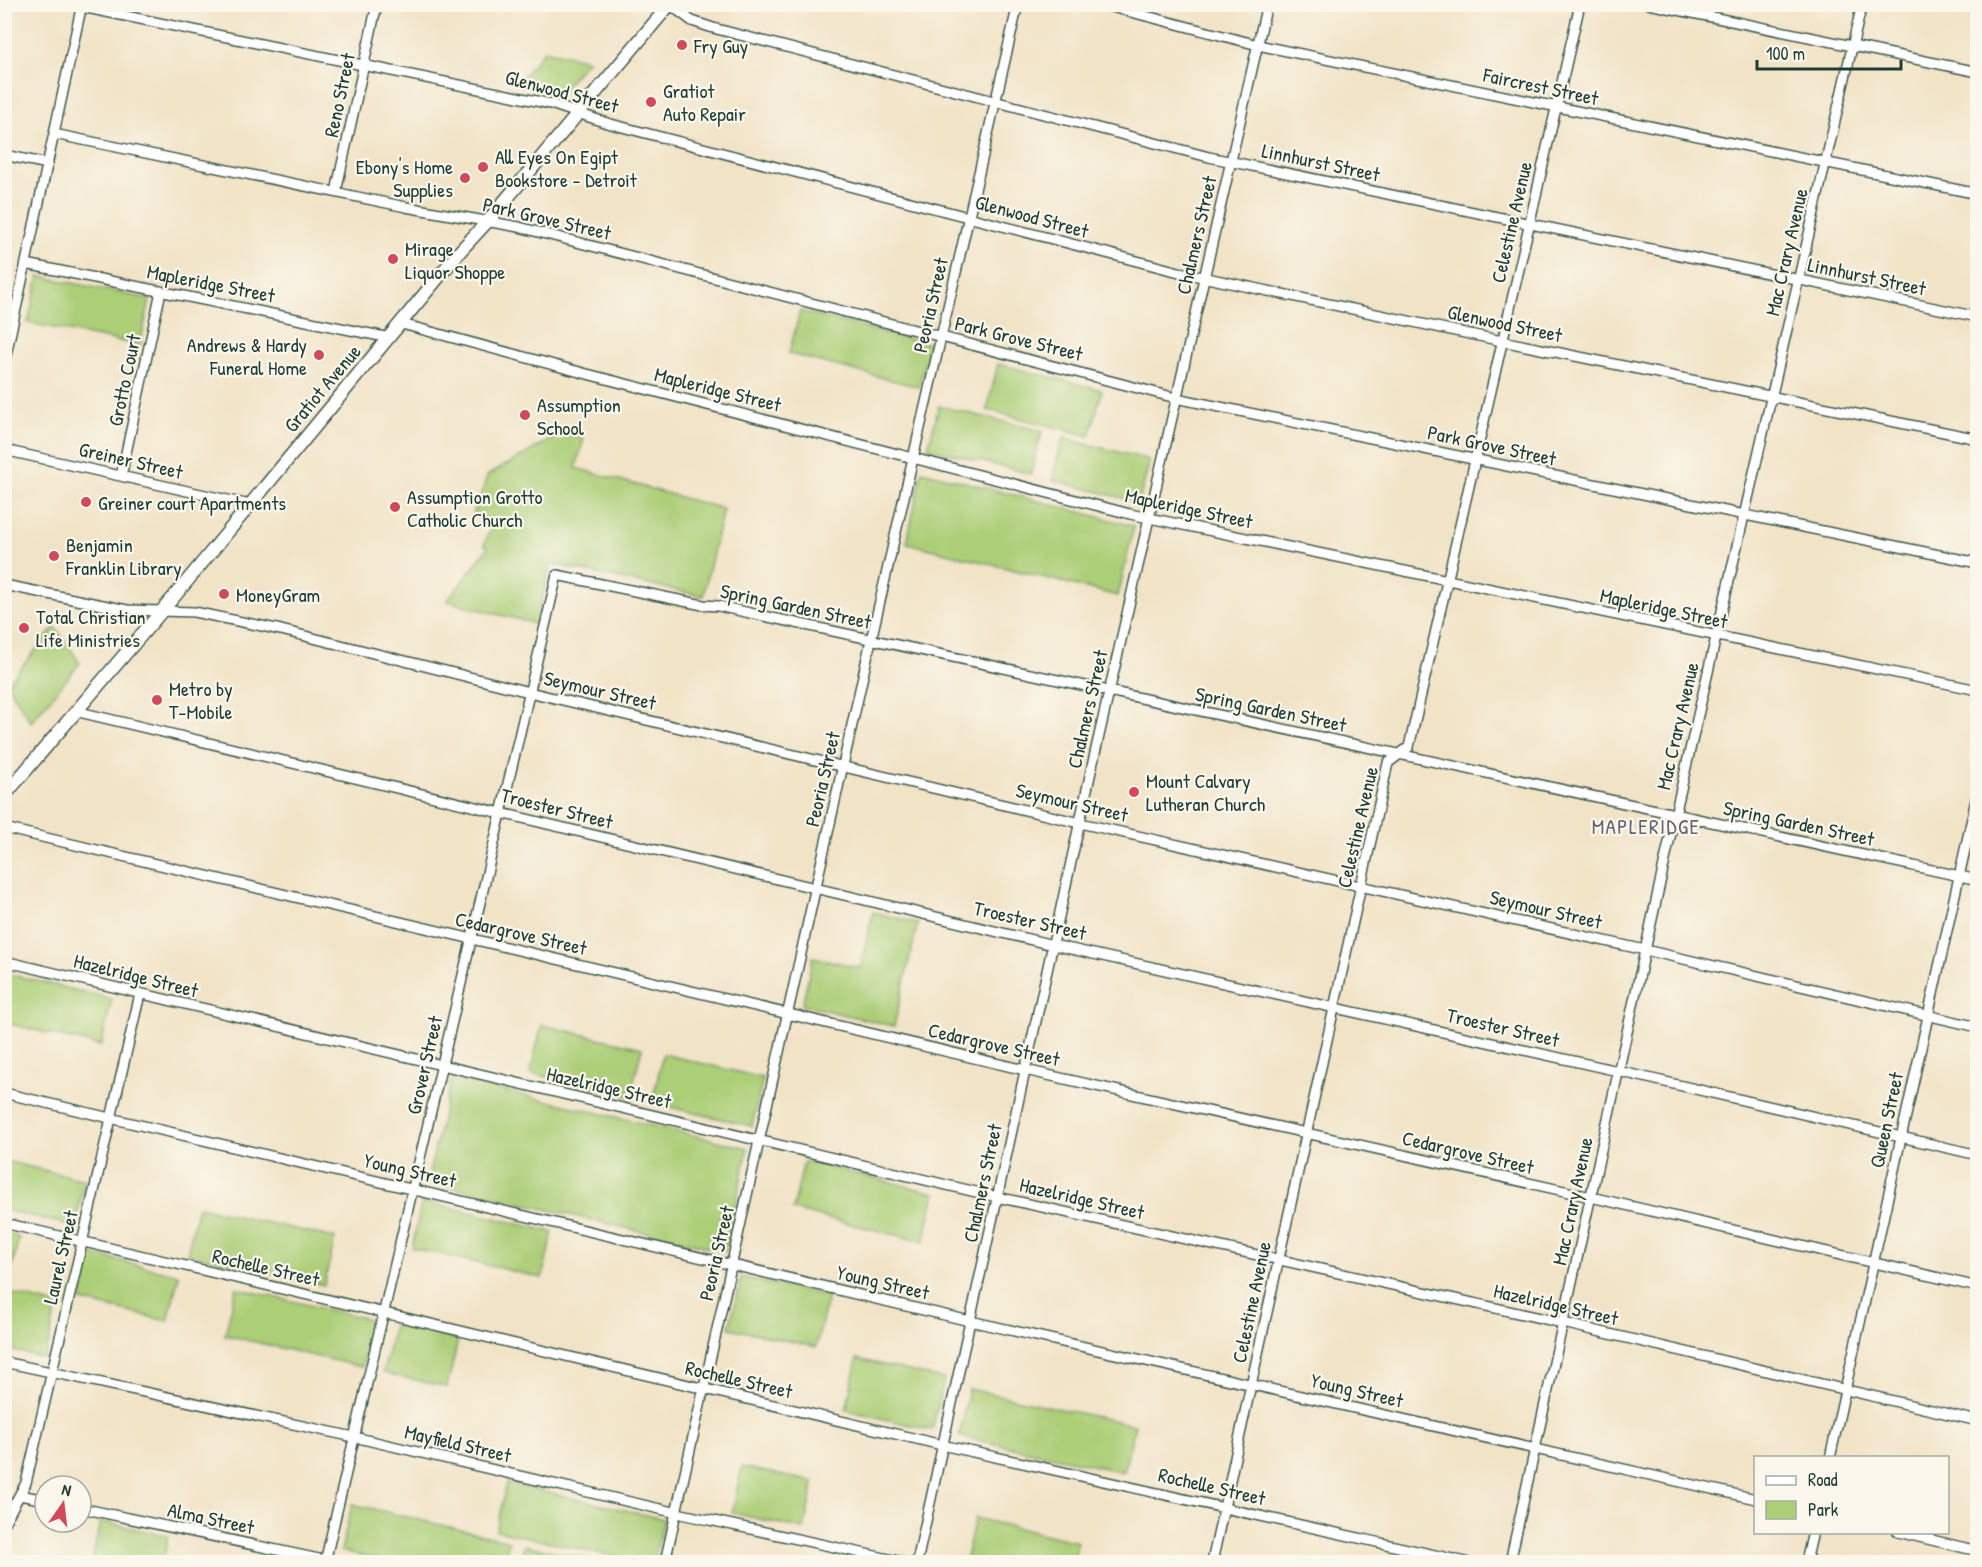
<svg xmlns="http://www.w3.org/2000/svg" width="1982" height="1567" viewBox="0 0 1982 1567" font-family="'Patrick Hand',sans-serif">
<style>
.green{fill:#acce77;stroke:#668656;stroke-width:1.5}
.lines{fill:none;stroke-linecap:round;stroke-linejoin:round}
.minor-casing{stroke:#3e564a;stroke-width:12}
.major-casing{stroke:#3e564a;stroke-width:15}
.minor{stroke:#fff;stroke-width:9}
.major{stroke:#fff;stroke-width:12}
.poi-dot{fill:#d1495b;stroke:#fbf7ec;stroke-width:2}
.labels{text-anchor:middle;dominant-baseline:central;stroke-width:4.5;stroke-linejoin:round;paint-order:stroke}
.poi-label{font-size:20px;fill:#1f3d34;stroke:#fbf7ec;text-anchor:start}
.street-label{font-size:20px;fill:#1f3d34;stroke:#fbf7ec}
.neighbourhood-label{font-size:21px;letter-spacing:1.5px;fill:#626471;stroke:#fbf7ec}
</style>
<rect width="100%" height="100%" fill="#fbf7ec"/>
<filter id="ink" filterUnits="userSpaceOnUse"><feTurbulence type="fractalNoise" baseFrequency=".0167" numOctaves="2"/><feDisplacementMap in="SourceGraphic" scale="12" xChannelSelector="R" yChannelSelector="G"/><feConvolveMatrix kernelMatrix="1 2 1 2 8 2 1 2 1" color-interpolation-filters="sRGB"/></filter>
<filter id="wash" filterUnits="userSpaceOnUse"><feTurbulence type="fractalNoise" baseFrequency=".008" numOctaves="4" result="noise"/><feDisplacementMap in="SourceGraphic" scale="24" xChannelSelector="R" yChannelSelector="G"/><feGaussianBlur stdDeviation="1.35" result="paint"/><feColorMatrix in="noise" values="0 0 0 0 0 0 0 0 0 0 0 0 0 0 0 0 0 1.4 0 .05"/><feComposite in="paint" operator="in"/></filter>
<g filter="url(#wash)">
<rect width="100%" height="100%" fill="#f1e3c6"/>
<path class="green" d="M544,50L588,60L559,93L517,84Z
M39,276L150,299L140,345L28,323Z
M800,311L930,344L919,387L789,354Z
M998,364L1102,390L1090,436L987,410Z
M939,406L1042,431L1031,474L928,448Z
M564,432L584,438L576,468L723,509L703,596L551,564L536,624L447,601L488,548L484,544L491,529L482,523L483,519L474,512L488,475Z
M1063,438L1150,460L1139,502L1052,480Z
M922,471L1134,526L1118,596L907,543Z
M55,627L80,663L31,722L7,684Z
M873,912L918,923L894,1026L802,1005L813,957L860,968Z
M5,973L112,999L101,1046L5,1023Z
M542,1025L642,1048L630,1096L530,1073Z
M663,1054L763,1078L752,1126L652,1103Z
M454,1079L748,1148L725,1251L430,1182L428,1178L451,1080Z
M5,1161L85,1180L75,1226L5,1210Z
M804,1161L935,1193L924,1242L793,1210Z
M422,1201L553,1232L542,1278L412,1248Z
M198,1207L335,1238L324,1285L187,1254Z
M5,1234L19,1237L8,1284L5,1283Z
M92,1254L179,1275L168,1321L81,1301Z
M741,1277L828,1296L816,1347L729,1328Z
M236,1288L373,1320L362,1367L225,1335Z
M5,1292L57,1305L45,1358L5,1349Z
M394,1325L458,1340L447,1387L383,1373Z
M857,1359L944,1379L932,1430L846,1410Z
M969,1389L1135,1425L1124,1472L959,1436Z
M742,1467L814,1482L804,1529L732,1513Z
M507,1483L664,1519L654,1562H639L496,1530Z
M352,1504L509,1541L504,1562H391L341,1551Z
M975,1518L1078,1542L1073,1562H965Z
M100,1521L168,1536L163,1562H92Z
M524,1545L602,1562H520Z"/>
</g>
<g filter="url(#ink)">
<g class="lines">
<defs>
<path id="minor" d="M669,4L692,21L713,28L1209,157L1978,317
M1100,4L1258,45L1978,194
M1649,4L1978,72
M82,7L551,104L607,123L1179,272L1502,341L1978,439
M54,134L406,207L519,227L1176,398L1978,563
M4,155L48,164
M336,192L377,4
M26,264L390,338
M402,324L587,374L1130,514L1978,690
M4,364L82,4
M4,450L250,505
M121,476L161,291
M4,585L127,610L194,612L281,630L529,692L1080,823L1645,950L1978,1027
M75,711L1053,945L1618,1071L1978,1155
M4,828L1025,1070L1591,1197L1978,1287
M4,961L997,1197L1563,1323L1978,1421
M4,1093L970,1321L1756,1499
M4,1223L942,1445L1466,1562
M4,1362L354,1437L677,1513L903,1562
M1830,1458L1978,791
M20,1495L45,1500
M81,1508L333,1562
M4,1523L26,1483L140,994
M1898,1532L1978,1551
M325,1562L557,575L703,605L718,606L1978,880
M665,1562L871,640L1018,4
M917,1562L1093,762L1267,4
M1212,1562L1388,763L1409,747L1580,4
M1510,1562L1675,815L1862,4
M1806,1562L1813,1532"/>
<path id="major" d="M4,796L178,592L461,250L487,222L670,4"/>
</defs>
<use href="#minor" class="minor-casing"/>
<use href="#major" class="major-casing"/>
<use href="#minor" class="minor"/>
<use href="#major" class="major"/>
</g>
</g>
<g class="poi-dot">
<circle cx="682" cy="45" r="6"/>
<circle cx="651" cy="102" r="6"/>
<circle cx="483" cy="167" r="6"/>
<circle cx="465" cy="178" r="6"/>
<circle cx="393" cy="259" r="6"/>
<circle cx="319" cy="355" r="6"/>
<circle cx="525" cy="415" r="6"/>
<circle cx="86" cy="502" r="6"/>
<circle cx="395" cy="507" r="6"/>
<circle cx="54" cy="556" r="6"/>
<circle cx="224" cy="594" r="6"/>
<circle cx="24" cy="628" r="6"/>
<circle cx="157" cy="700" r="6"/>
<circle cx="1134" cy="792" r="6"/>
</g>
<g class="labels">
<g class="poi-label">
<text x="694" y="45">Fry Guy</text>
<text x="663" y="90">Gratiot<tspan x="663" dy="23">Auto Repair</tspan></text>
<text x="495" y="156">All Eyes On Egipt<tspan x="495" dy="23">Bookstore - Detroit</tspan></text>
<text x="453" y="166" text-anchor="end">Ebony's Home<tspan x="453" dy="23">Supplies</tspan></text>
<text x="405" y="248">Mirage<tspan x="405" dy="23">Liquor Shoppe</tspan></text>
<text x="307" y="344" text-anchor="end">Andrews &amp; Hardy<tspan x="307" dy="23">Funeral Home</tspan></text>
<text x="537" y="404">Assumption<tspan x="537" dy="23">School</tspan></text>
<text x="407" y="496">Assumption Grotto<tspan x="407" dy="23">Catholic Church</tspan></text>
<text x="98" y="502">Greiner court Apartments</text>
<text x="66" y="544">Benjamin<tspan x="66" dy="23">Franklin Library</tspan></text>
<text x="236" y="594">MoneyGram</text>
<text x="36" y="616">Total Christian<tspan x="36" dy="23">Life Ministries</tspan></text>
<text x="169" y="688">Metro by<tspan x="169" dy="23">T-Mobile</tspan></text>
<text x="1146" y="780">Mount Calvary<tspan x="1146" dy="23">Lutheran Church</tspan></text>
</g>
<g class="street-label">
<text transform="translate(1541 86) rotate(12)">Faircrest Street</text>
<text transform="translate(562 91) rotate(15)">Glenwood Street</text>
<text transform="translate(339 95) rotate(-78)">Reno Street</text>
<text transform="translate(1321 162) rotate(12)">Linnhurst Street</text>
<text transform="translate(1032 216) rotate(15)">Glenwood Street</text>
<text transform="translate(547 218) rotate(13)">Park Grove Street</text>
<text transform="translate(1511 222) rotate(-77)">Celestine Avenue</text>
<text transform="translate(1196 235) rotate(-77)">Chalmers Street</text>
<text transform="translate(1786 252) rotate(-77)">Mac Crary Avenue</text>
<text transform="translate(1867 276) rotate(12)">Linnhurst Street</text>
<text transform="translate(211 283) rotate(11)">Mapleridge Street</text>
<text transform="translate(930 305) rotate(-77)">Peoria Street</text>
<text transform="translate(1505 323) rotate(12)">Glenwood Street</text>
<text transform="translate(1019 338) rotate(14)">Park Grove Street</text>
<text transform="translate(124 380) rotate(-78)">Grotto Court</text>
<text transform="translate(322 388) rotate(-50)">Gratiot Avenue</text>
<text transform="translate(718 389) rotate(14)">Mapleridge Street</text>
<text transform="translate(1492 445) rotate(12)">Park Grove Street</text>
<text transform="translate(131 460) rotate(13)">Greiner Street</text>
<text transform="translate(1189 508) rotate(12)">Mapleridge Street</text>
<text transform="translate(796 606) rotate(12)">Spring Garden Street</text>
<text transform="translate(1664 608) rotate(12)">Mapleridge Street</text>
<text transform="translate(600 690) rotate(13)">Seymour Street</text>
<text transform="translate(1087 709) rotate(-77)">Chalmers Street</text>
<text transform="translate(1271 709) rotate(12)">Spring Garden Street</text>
<text transform="translate(1677 726) rotate(-77)">Mac Crary Avenue</text>
<text transform="translate(822 779) rotate(-77)">Peoria Street</text>
<text transform="translate(1072 802) rotate(13)">Seymour Street</text>
<text transform="translate(557 808) rotate(14)">Troester Street</text>
<text transform="translate(1799 823) rotate(12)">Spring Garden Street</text>
<text transform="translate(1357 827) rotate(-77)">Celestine Avenue</text>
<text transform="translate(1546 909) rotate(13)">Seymour Street</text>
<text transform="translate(1030 920) rotate(13)">Troester Street</text>
<text transform="translate(521 933) rotate(13)">Cedargrove Street</text>
<text transform="translate(136 975) rotate(14)">Hazelridge Street</text>
<text transform="translate(1503 1027) rotate(13)">Troester Street</text>
<text transform="translate(994 1044) rotate(13)">Cedargrove Street</text>
<text transform="translate(424 1065) rotate(-77)">Grover Street</text>
<text transform="translate(609 1087) rotate(13)">Hazelridge Street</text>
<text transform="translate(1886 1120) rotate(-78)">Queen Street</text>
<text transform="translate(1468 1152) rotate(13)">Cedargrove Street</text>
<text transform="translate(410 1170) rotate(13)">Young Street</text>
<text transform="translate(982 1183) rotate(-78)">Chalmers Street</text>
<text transform="translate(1082 1198) rotate(13)">Hazelridge Street</text>
<text transform="translate(1572 1201) rotate(-78)">Mac Crary Avenue</text>
<text transform="translate(716 1253) rotate(-77)">Peoria Street</text>
<text transform="translate(60 1257) rotate(-77)">Laurel Street</text>
<text transform="translate(266 1267) rotate(13)">Rochelle Street</text>
<text transform="translate(883 1282) rotate(13)">Young Street</text>
<text transform="translate(1251 1302) rotate(-78)">Celestine Avenue</text>
<text transform="translate(1556 1304) rotate(13)">Hazelridge Street</text>
<text transform="translate(739 1379) rotate(13)">Rochelle Street</text>
<text transform="translate(1357 1390) rotate(13)">Young Street</text>
<text transform="translate(458 1443) rotate(13)">Mayfield Street</text>
<text transform="translate(1212 1486) rotate(13)">Rochelle Street</text>
<text transform="translate(211 1518) rotate(12)">Alma Street</text>
</g>
<g class="neighbourhood-label">
<text x="1646" y="826">MAPLERIDGE</text>
</g>
</g>
<rect width="1982" height="1567" fill="none" stroke="#fbf7ec" stroke-width="24"/>
<rect x="1754" y="1456" width="195" height="78" fill="#fbf7ec" stroke="#a3ada2" stroke-width="1.5"/>
<rect x="1766" y="1476" width="30" height="9" fill="#ffffff" stroke="#a3ada2" stroke-width="1.5"/>
<text x="1808" y="1486" font-size="18" fill="#1f3d34">Road</text>
<rect x="1766" y="1501" width="30" height="18" fill="#acce77" stroke="#a3ada2" stroke-width="1.5"/>
<text x="1808" y="1516" font-size="18" fill="#1f3d34">Park</text>
<g transform="translate(63 1504) rotate(14)"><circle r="28" fill="#fbf7ec" stroke="#a3ada2" stroke-width="1.5"/>
<path d="M0-4.5L10 22L0 15L-10 22Z" fill="#d1495b"/>
<text y="-9" font-size="16" font-weight="bold" text-anchor="middle" fill="#1f3d34">N</text>
</g>
<path d="M1757 60v9h144v-9" fill="none" stroke="#1f3d34" stroke-width="3"/>
<text x="1766" y="60" font-size="18" fill="#1f3d34" stroke="#fbf7ec" stroke-width="4.5" paint-order="stroke">100 m</text>
</svg>
